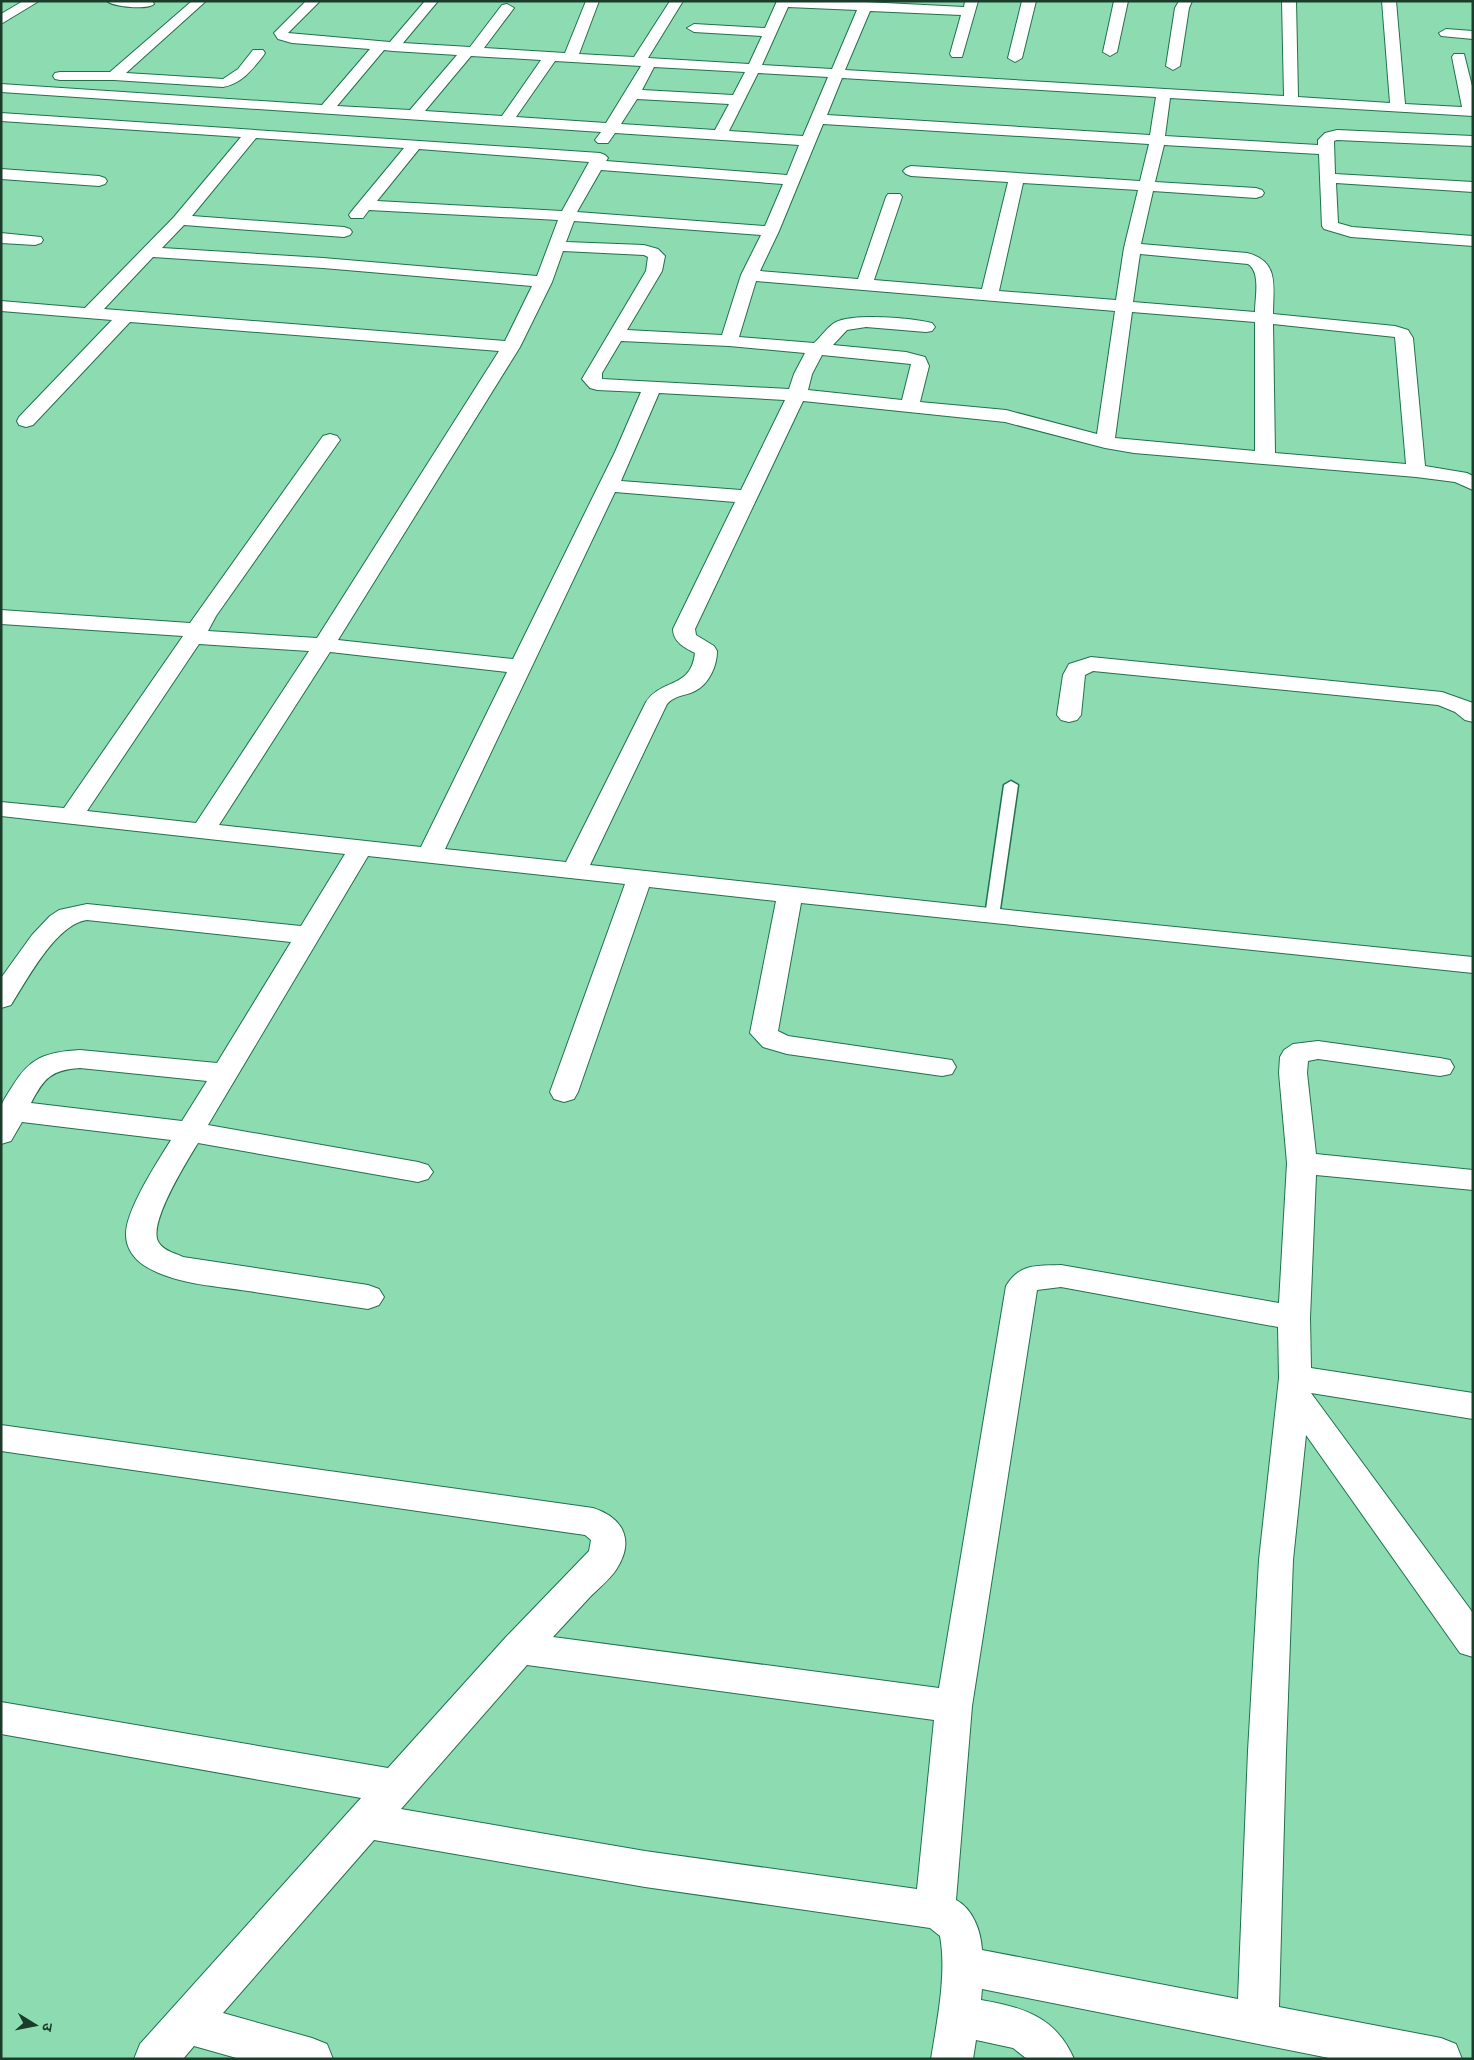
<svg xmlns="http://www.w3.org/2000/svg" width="1474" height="2060" viewBox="0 0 1474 2060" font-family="'Exo 2','Noto Sans Devanagari',sans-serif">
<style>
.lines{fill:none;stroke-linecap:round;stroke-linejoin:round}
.lane-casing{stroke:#1f724c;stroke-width:3}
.street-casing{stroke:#1f724c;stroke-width:2}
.lane{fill:#fff;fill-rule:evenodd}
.street{fill:#fff;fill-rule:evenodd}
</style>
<rect width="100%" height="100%" fill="#8ddcb1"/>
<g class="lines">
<defs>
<path id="lane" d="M1011,781L1018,785L999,916L997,919H987L985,916L1004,785Z"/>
<path id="street" d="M23,1H39L1,24V14Z
M107,1H152L154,4C148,10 113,7 107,1Z
M192,1H206L126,73L223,79L238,69L253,50H263L265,53L263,56C251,71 242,83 223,87L114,80H60L55,79L53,76L55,73L60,72H110Z
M306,1H320L288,33L390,42L425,1H438L403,43L470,47L502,5L507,4L514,8L484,48L565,53L586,1H599L579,54L634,57L670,1H683L648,58L749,64L762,36L694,32L687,28L694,24L765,28L777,1L865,2L964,7L965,1H978L962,57H952L950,54L961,15L870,11L845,70L1284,96L1282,1H1296L1298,97L1390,103L1382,1H1396L1405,104L1462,107L1452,57L1454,54H1464L1473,90V116L1170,98L1165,136L1318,145V140L1325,133L1337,130L1473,136V146L1337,140L1334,141L1335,174L1473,182V192L1336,183L1338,223L1352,227L1473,236V246L1351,237L1324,229L1322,226L1319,154L1164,145L1155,182L1256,188L1262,190L1264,193L1262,196L1256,198L1153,191L1141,244L1247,253C1280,261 1273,287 1273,314L1395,326L1408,330L1413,338L1425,466L1467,473L1473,476V490L1455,482L1416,477L1134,453L1105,448L1005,422L803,401L695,629L696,635L714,646L717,651C717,666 709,684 695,691C685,696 675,695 667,704L590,865L1036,913L1473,957V973L801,903L778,1031L788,1036L952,1060L956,1067L952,1074L942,1076L787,1054L763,1047L750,1033L776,901L649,887L578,1092L574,1099L564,1102L554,1099L550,1092L625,884L368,856L208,1125L418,1162L428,1165L433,1172L428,1179L418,1182L198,1143C187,1161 146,1226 159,1243C164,1251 175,1253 183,1257L368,1285L379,1289L384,1297L379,1305L368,1309C328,1303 288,1297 248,1291C215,1286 174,1284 145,1266C134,1259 126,1248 126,1235C125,1211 158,1161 171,1140L22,1122L11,1141L1,1144C1,1132 0,1115 2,1104C4,1099 8,1093 12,1087C30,1057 46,1052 80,1050L217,1063L291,942L87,920C56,924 27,980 11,1005L1,1008V978L32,935L50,916L59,910L87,904L301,926L345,854L1,816V802L64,808L183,636L1,624V610L190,623L323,436L330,434L337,436L340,440L216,616L208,631L317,638L499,351L130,322L33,425L26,427L19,425L17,421L19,417L112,320L1,311V301L85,308L174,217L241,137L1,121V113L600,153L605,155L608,158L606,161L787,175L799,145L615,133L608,143H598L595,140L601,132L1,92V84L322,105L370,49L292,43L278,39L274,33ZM788,7L857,10L832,69L762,65ZM384,50L393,51L457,55L410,110L337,106ZM471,56L541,60L502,116L425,111ZM555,61L641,66L606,123L516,117ZM654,67L745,72L733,95L642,90ZM758,73L828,77L803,136L729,131ZM842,78L1156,97L1150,135L827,115ZM637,99L729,104L715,130L621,124ZM823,124L1149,144L1140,181L911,166L906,168L903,171L906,174L911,176L1008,182L982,289L874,280L902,197L900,194H888L886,197L858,279L760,271L779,231ZM256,138L404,148L351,212L349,215L351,218H363L369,210L558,220L537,276L323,258L162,248L184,225L344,237L350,235L352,232L350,229L344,227L192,216ZM419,149L589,162L562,211L377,201ZM601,170L783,184L765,226L577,212ZM1023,183L1138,190L1124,248L1116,300L999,291ZM574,221L761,235L741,275L722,335L627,330L662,271L665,256L658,249L644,245L566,242ZM563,251L644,255L648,257L646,271L582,379L590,388L597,390L641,392L615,452L513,659L338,640L520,347L552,282ZM1140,254L1248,264C1261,272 1255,298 1255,312L1133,302ZM153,257L323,268L532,286L505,341L104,309ZM756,281L1115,311L1097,434L1006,410L920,402L929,366L925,357L906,352L833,345L847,330L866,327L926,332L932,331L935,327L932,323C911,318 855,313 836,322C828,326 821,337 814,343L739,337ZM1132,312L1255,322V451L1115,438ZM1273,324L1395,337L1406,464L1275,453ZM621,341L729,346L805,353L794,374L789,389L602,379V373ZM822,355L911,364L902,400L808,390L812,374ZM659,393L785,400L741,490L621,481ZM615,492L735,502L673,629C673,642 685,648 695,653C691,689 662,678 646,702L566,862L445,849ZM199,644L309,651L196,823L87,811ZM330,652L507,672L421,847L219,825ZM80,1068L207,1081L182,1121L31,1103C44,1078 51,1070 80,1068Z
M1022,1H1036L1022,58L1015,62L1008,58Z
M1114,1H1128L1117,52L1110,56L1103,52Z
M1179,1H1192L1189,8L1180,66L1173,70L1166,66L1175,8Z
M1446,29L1473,31V39L1441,36L1439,33Z
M1,169L99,176L105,178L107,181L105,184L99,186L1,179Z
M1,233L41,237L43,240L41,243L35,245L1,243Z
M1091,657L1442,692L1473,703V722L1465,720L1455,712L1438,705L1093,671L1085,675L1081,715L1077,720L1069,722L1061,720L1057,715L1063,675L1069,664Z
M1318,1041L1440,1058L1450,1060L1454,1067L1450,1074L1440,1076L1318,1059L1308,1061L1307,1073L1316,1154L1473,1170V1190L1316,1175L1310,1318L1311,1368L1473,1393V1419L1311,1393L1473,1613V1657L1460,1653L1306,1435L1293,1560L1286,1751L1279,2007L1441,2038L1456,2044L1462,2059H1334L982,1989L981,2000C1023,2007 1056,2017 1074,2059H1027L1013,2048L976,2040L973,2059H931C937,2021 947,1974 940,1936L930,1928L645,1887L374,1840L223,2013L312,2038L327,2044L333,2059H240L194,2046L183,2059H134L140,2044L361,1798L1,1734V1702L388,1768L506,1637L589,1551L591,1540L585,1535L1,1451V1425L593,1508C624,1518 635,1541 616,1570C609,1580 598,1589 589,1598C577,1611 565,1624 553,1637L939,1688L1006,1286C1020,1263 1037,1266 1061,1265L1279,1303L1287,1163L1279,1073L1280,1057L1284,1050L1293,1044ZM1061,1287L1278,1327L1279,1378L1259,1560L1248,1751L1238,1999L982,1950C981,1931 973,1909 956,1900L972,1706L1037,1290ZM527,1665L934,1720L917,1889L645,1851L401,1809Z"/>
</defs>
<use href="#lane" class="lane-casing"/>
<use href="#street" class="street-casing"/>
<use href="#lane" class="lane"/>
<use href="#street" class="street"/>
</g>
<rect width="1474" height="2060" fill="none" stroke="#1b3c2b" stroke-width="5"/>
<g transform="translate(35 2025) rotate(100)" stroke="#8ddcb1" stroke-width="4" paint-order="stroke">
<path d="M0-4L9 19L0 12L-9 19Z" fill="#1b3c2b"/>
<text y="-8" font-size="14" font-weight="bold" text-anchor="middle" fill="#1b3c2b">उ</text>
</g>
</svg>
